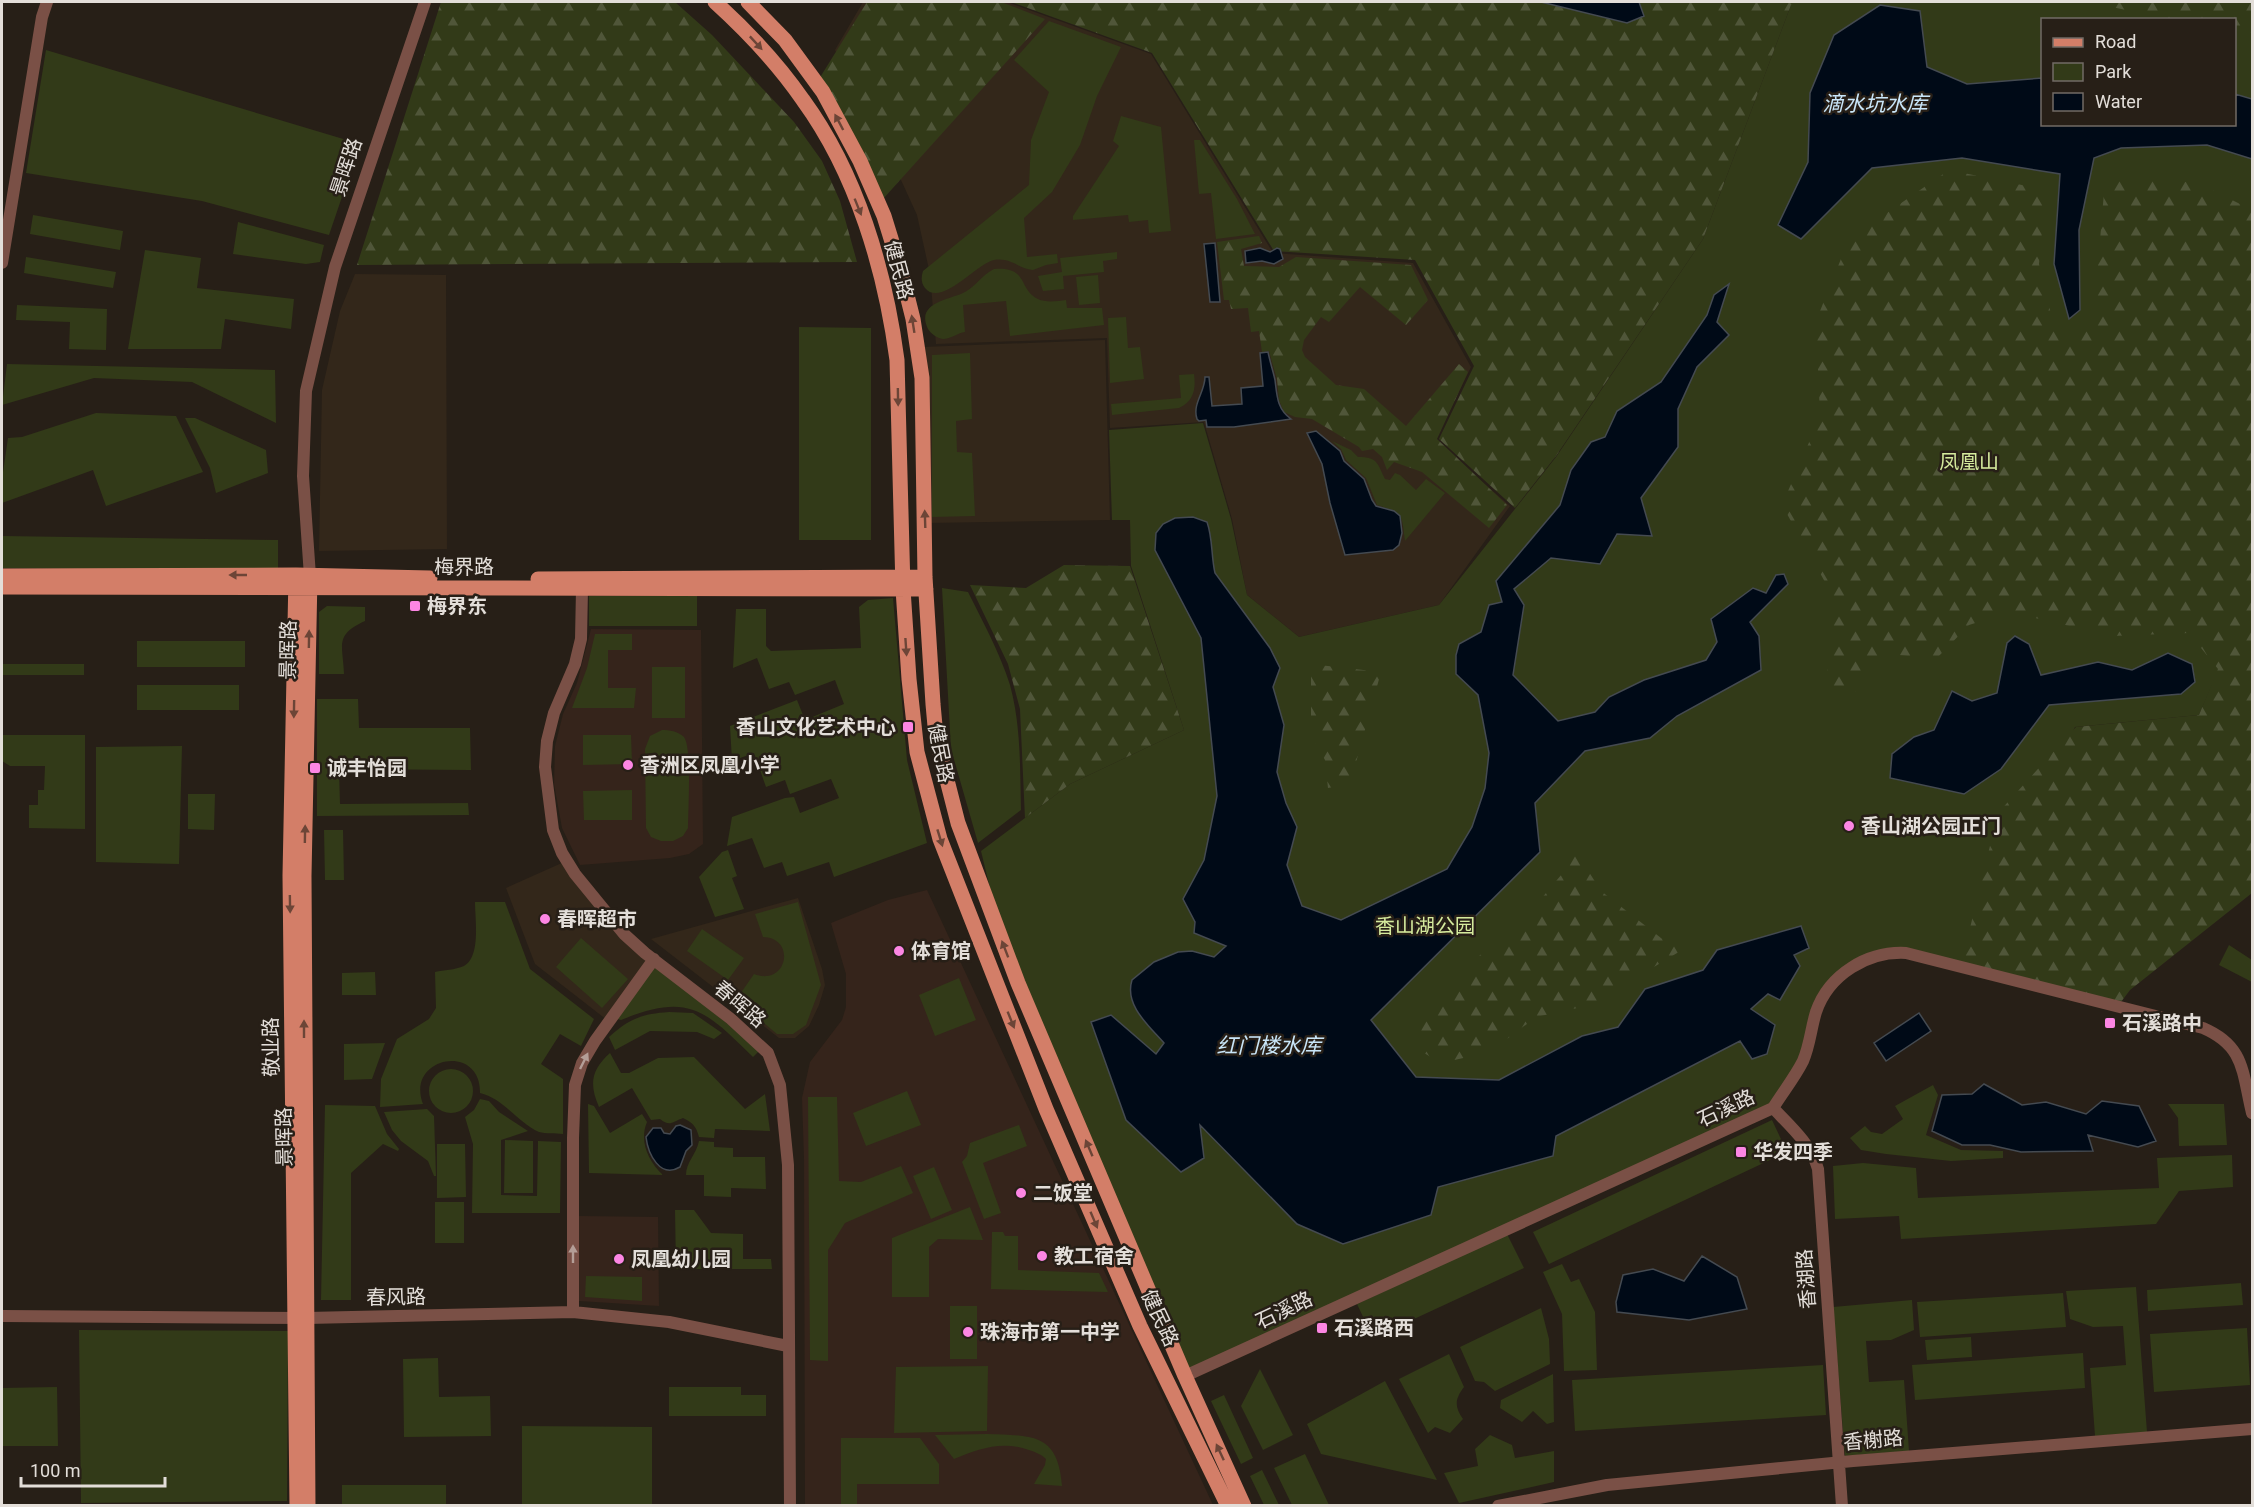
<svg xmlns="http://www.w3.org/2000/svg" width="2254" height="1507" viewBox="0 0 2254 1507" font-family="Roboto,'Noto Sans SC',sans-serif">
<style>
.built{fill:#33271a}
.education{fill:#35241b}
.green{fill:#323a18;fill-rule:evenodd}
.forest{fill:url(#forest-firs)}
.water{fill:#000a17;stroke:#444a51;stroke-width:1.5}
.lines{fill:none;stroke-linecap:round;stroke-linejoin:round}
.minor{stroke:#7a5046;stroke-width:12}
.major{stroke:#d37e68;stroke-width:15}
.oneway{fill:#6c4537}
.oneway2{fill:#b49e97}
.poi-dot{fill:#fc86e3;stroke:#271f17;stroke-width:2}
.labels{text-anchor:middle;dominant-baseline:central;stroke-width:5;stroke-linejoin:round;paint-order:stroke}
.street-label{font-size:20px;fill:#e3ded9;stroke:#271f17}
.park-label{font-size:20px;fill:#d5ea9d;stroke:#271f17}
.poi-label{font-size:20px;font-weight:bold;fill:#e3ded9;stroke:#271f17;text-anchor:start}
.water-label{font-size:21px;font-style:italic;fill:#c9e6f9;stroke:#271f17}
</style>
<defs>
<pattern id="forest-firs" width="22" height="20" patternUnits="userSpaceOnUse" patternTransform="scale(1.5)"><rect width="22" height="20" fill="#323a18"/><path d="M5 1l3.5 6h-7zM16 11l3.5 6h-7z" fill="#505639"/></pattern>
</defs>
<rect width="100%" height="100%" fill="#271f17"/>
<path class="built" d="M863,2H1007L1151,54L1273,253L1413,263L1471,367L1435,441L1510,506L1439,605L1299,637L1247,595L1232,519L1204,422L1110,428L1107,338L936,344L930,274L917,215L885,145L849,83L835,50Z
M355,274L446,275L447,549L319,551L322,390L340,311Z
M1105,340L1110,520L927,523L923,347Z
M564,862L651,960L607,1020L535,964L506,888Z
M798,898L822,969L825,985L819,1005L809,1026L795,1038H779L651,939Z"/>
<path class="education" d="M591,629L701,630L703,844L689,854L670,858L580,865L562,828L554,784L555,746L563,714L577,683Z
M927,890L1213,1505L805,1506L804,1158L802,1098L810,1062L842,1020L846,1007V974L831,923L888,900Z
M579,1216L658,1217L659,1306L579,1301Z"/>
<path class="green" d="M1639,2H2252V669H2219L2199,715L2075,727L1961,965L1885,953L1831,986L1807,1050L1773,1108L1185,1376L1003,942L981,851L1070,784L1184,730L1131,566L1130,520H1112L1109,430L1203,423L1231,519L1247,595L1299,637L1439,605L1556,457L1703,239L1791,5ZM2042,20H2234V124H2042Z
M1049,21L1121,47L1097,96L1080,145L1052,192L1024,218L1027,257L1057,254L1058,263L1046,265L1033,270C1019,269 1011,257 994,260C977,263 941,308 925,288C921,283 921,277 923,271L1029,185L1031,140L1049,92L1014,60Z
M46,50L360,144L329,235L202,201L26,173Z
M1121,116L1161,127L1171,231L1149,233L1148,220L1129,222L1128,215L1073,220V216L1119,146L1113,141Z
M1194,140H1200L1237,199L1255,234L1216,239L1211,193L1199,194Z
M33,215L123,231L120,250L30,234Z
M238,222L324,245L320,262L306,264L233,254Z
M145,250L201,258L197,288L294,299L291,329L225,319L221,349H128Z
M1117,252V259L1103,261L1104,272L1063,276L1064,289L1043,291L1038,276L1062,272L1060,258Z
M26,257L116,272L113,288L24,273Z
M994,269C1029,266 1018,290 1038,299C1046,303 1058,301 1066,300L1067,308H1102L1104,325L1010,336L1006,301L963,305L965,332C957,333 951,339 943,339C937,338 931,334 928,329C915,302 950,300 965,292C976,286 982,275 994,269Z
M1098,275L1100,303L1079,305L1076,277Z
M17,305L107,309L106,350L69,349L70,322L16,320Z
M1126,317L1128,348L1140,347L1144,379L1110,383L1108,318Z
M799,327L871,328V540H799Z
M970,353L972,419L956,421L957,452L972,453L975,516L932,517V355Z
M7,364L275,370L276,423L192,382L94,378L2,405Z
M1194,374C1196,389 1194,401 1179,408L1112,415L1111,404L1181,398L1179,375Z
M96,413L176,416L203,472L106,506L93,470L2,503V479L8,438L22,437Z
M185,418H195L266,450L268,473L216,493L210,468Z
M1332,441L1351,450L1358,457C1378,457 1377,463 1385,479L1390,480L1395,473L1400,475L1416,490L1426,479L1445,493L1405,541C1402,514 1403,513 1377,505L1366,478L1346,460L1341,449Z
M2,536L278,540V571L2,568Z
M942,588L968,592C983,622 1000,653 1010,685C1021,725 1020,768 1021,810L978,843L951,749Z
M589,596H697V626H589Z
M893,598L907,760L927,843L834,877L829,862L787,876L782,862L764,868L752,838L727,846L732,817L785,798L794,797L800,813L839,798L831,779L790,794L785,780L766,787L754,753L732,761L730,726L797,700L805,720L844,704L835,680L795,695L789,682L769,689L757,658L733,668L736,609H766V646L771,651L861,648L859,607L868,600Z
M327,606L365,607V621C334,635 343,645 344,674H319V612Z
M595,634H632V650H608V688H636L634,708H572L587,668Z
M137,641H245V667H137Z
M2,664H84V675H2Z
M652,667H685V718H652Z
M239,685V710H137V685Z
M317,699H358L359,728H470L471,770L339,769L340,804L468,803L469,815L317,816Z
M662,730C669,730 678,731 684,737C692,747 688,812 688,828L683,836L673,841H661L651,837L646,828L645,749L650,736Z
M2,735H85V829L29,828V805H38V790H44L45,766H10L2,761Z
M583,735H631L632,764L583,765Z
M182,746L179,864L96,862V747Z
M632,790V820H584L583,791Z
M188,794H215L214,830L188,829Z
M324,830H343L344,880H325Z
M728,850L737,876L732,878L744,909L715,917L699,877L722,852Z
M475,902H505L530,969L594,1019L581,1046L560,1034L541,1064L563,1079V1134C555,1133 546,1134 539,1132C518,1123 503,1098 480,1093C481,1042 405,1057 423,1104L380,1107L381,1079L397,1039L429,1019L436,1008L435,972C444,970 455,970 464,966C481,957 475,919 475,902Z
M798,902L821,985L806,1025L793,1034H777L736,1000L754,974C787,987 797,938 763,937L755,914Z
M702,929L744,958L728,980L687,951Z
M581,938L628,979L602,1008L556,967Z
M2229,945L2252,960V982L2219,965Z
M654,965L660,969L760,1050L753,1057C705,1010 689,992 621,1020L617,1019Z
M375,972L376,995H342V973Z
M959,978L976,1020L935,1036L919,995Z
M669,1012L693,1013L722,1033L714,1039L697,1032L650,1031L615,1050L609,1037C629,1019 641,1014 669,1012Z
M385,1043L372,1079L344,1080V1044Z
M610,1053L621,1073H629L658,1058L694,1057L745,1109L765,1094L770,1131L715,1129L714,1138L699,1137C696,1126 693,1123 683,1118C672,1122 670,1127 660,1119L651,1120L632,1088L599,1107C589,1084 591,1070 610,1053Z
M429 1091a22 22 0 1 1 44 0a22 22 0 1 1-44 0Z
M1933,1085L1938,1095L1926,1135L1961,1150L2003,1151V1158L1951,1161L1886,1154L1861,1150L1850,1138L1865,1126L1871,1132L1882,1134L1903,1119L1895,1106Z
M907,1091L921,1125L866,1146L853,1113Z
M808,1097H837L839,1181L861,1182L901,1166L913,1193L845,1223L828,1250V1361L810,1360Z
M480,1099L489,1101L499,1112L528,1131L501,1140V1195L537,1196L538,1141L561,1142L560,1213H472L473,1144L465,1117L474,1110Z
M588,1104L594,1106L610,1133L642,1114L647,1122C639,1141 648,1161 663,1175L589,1173Z
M2168,1104H2224L2227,1145L2179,1146L2178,1118Z
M325,1105L375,1106L387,1134L399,1149L398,1151L383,1144L351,1173V1300H321Z
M427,1109L434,1116L436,1176H434L428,1161L401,1141L392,1130L384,1112Z
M1772,1120L1787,1152L1549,1264L1533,1232Z
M1019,1125L1027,1146L983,1163L1001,1213L984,1219L962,1162L967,1156L970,1143Z
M505,1140L533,1141V1193H504Z
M699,1141L714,1142V1147L733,1148V1157H765L766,1189L731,1188V1197L704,1196V1175H686C686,1162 696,1155 699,1141Z
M437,1144H465L466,1197L437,1198Z
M2232,1155L2233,1187L2179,1191L2156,1224L1901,1239L1899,1216L1835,1219L1833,1166L1863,1163L1916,1168L1918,1198L2159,1188L2157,1158Z
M934,1167L952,1210L931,1219L913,1176Z
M435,1202H464V1243H435Z
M970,1207L983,1240L938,1239L929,1247V1297H892V1238Z
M675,1210H694L711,1233L743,1234V1259H771L772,1269H676Z
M992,1232H1003L1005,1236H1018V1270L1099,1273L1108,1292L991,1289Z
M1507,1234L1524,1268L1373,1338L1357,1304Z
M1562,1264L1571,1282L1579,1279L1595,1312L1597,1370L1564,1371L1562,1314L1543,1272Z
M586,1276L642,1277V1301L585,1297Z
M2241,1283L2243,1305L2148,1311L2147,1290Z
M2136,1287L2147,1432L2095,1436L2090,1368L2126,1365L2123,1326L2093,1327L2070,1319L2066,1291Z
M2063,1293L2066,1327L1920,1337L1917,1302Z
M1912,1300L1914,1330L1891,1340L1866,1341L1869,1382L1904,1380L1909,1451L1845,1456L1833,1307Z
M950,1306H977V1359H950Z
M1541,1308L1549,1339L1550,1364L1495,1391L1484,1382L1475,1381L1460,1347Z
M2247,1328L2250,1385L2154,1392L2150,1334Z
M79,1330L288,1331L287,1501L81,1503Z
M1971,1337L1972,1357L1927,1360L1925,1340Z
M2083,1353L2085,1388L1915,1400L1912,1365Z
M1449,1354L1464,1387C1455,1399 1454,1406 1463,1419L1450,1433L1435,1427L1428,1433L1399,1379Z
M438,1358L439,1397L490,1396L491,1436L404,1437L403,1359Z
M1823,1365L1826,1415L1575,1431L1572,1380Z
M988,1366L987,1431L894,1433L896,1367Z
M1260,1369L1293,1435L1263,1450L1241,1406Z
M1553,1374L1554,1422L1547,1424L1533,1411L1522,1422L1500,1408L1501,1400Z
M1385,1381L1437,1480L1321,1454L1307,1424Z
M57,1387L58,1446H2V1388Z
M669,1387H741V1395H766V1416H669Z
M1224,1395L1253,1458L1241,1464L1211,1401Z
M522,1426L652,1427V1505H522Z
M987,1434C1031,1436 1058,1432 1062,1486L1034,1484L1045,1465L1046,1459C1041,1454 1035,1452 1029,1450C1002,1440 978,1449 954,1459L935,1435Z
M1490,1435L1512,1445L1515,1458L1554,1451V1482L1459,1503L1444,1473L1478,1466L1475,1449Z
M841,1438H920L939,1464V1484H857V1505H841Z
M1305,1454L1329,1505H1292L1274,1468Z
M1262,1470L1279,1505H1264L1250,1476Z
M342,1485H446V1505H342Z"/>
<path class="forest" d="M441,2H675L712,35L794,122L822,161L840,201L857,262L357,265Z
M867,2H1001L1045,19L883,199L819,79Z
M1011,2H1541L1627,23L1644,16L1639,2H1799L1791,5L1703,239L1556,456L1515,508L1439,439L1474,366L1415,260L1274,251L1152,53Z
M2088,2H2252V33L2235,32L2234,20L2169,19Z
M1949,170L2046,190L2039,264L2055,331L2093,325L2105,180L2196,182L2252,210V893L2130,990L2118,1006L1961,965L1998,813L2076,727L2199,715L2218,669L2189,633L2112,636L2010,612L1969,625L1936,659L1889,654L1860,690L1843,695L1830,688L1825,654L1839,607L1782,505L1820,417L1816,321L1849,239Z
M1259,236L1262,243L1241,249L1244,266L1279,267L1296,257L1411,265L1428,300L1406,325L1360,287L1329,322L1321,317L1304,340L1302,350L1305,357L1336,385L1364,389L1406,426L1459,364L1468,372L1437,439L1507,505L1489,528L1422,472L1394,462L1387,470L1382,457L1373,449L1362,451L1359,447L1312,419L1295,417L1284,412L1279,400L1277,379L1269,351L1262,352L1259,331L1251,332L1248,308L1231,309L1229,300H1224L1217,242Z
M1064,565L1130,566L1184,730L1070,784L1025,818L1020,709L1008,664L970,585L1026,588Z
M1319,665L1381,672L1350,784L1328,788L1325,760L1311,735V670Z
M1573,847L1601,891L1661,938L1687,947L1591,1005L1536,1017L1490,1052L1441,1063L1419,1050L1418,1028L1476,958L1515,930L1567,868Z"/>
<path class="water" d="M1541,2H1639L1644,16L1627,23Z
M1880,5L1920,11L1927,67L1967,84L2042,78V124H2234L2235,94L2252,99V159L2207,145L2121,148L2094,158L2079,230L2080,310L2069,319L2054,264L2060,174L1962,158L1872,168L1801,239L1778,225L1808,162L1810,93L1834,35Z
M1215,243L1220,302H1210L1204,244Z
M1260,248L1270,252L1277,248L1280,249L1283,259L1274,264L1262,261L1246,263L1245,251Z
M1729,284L1717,322L1729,335L1697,367L1678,409V447L1641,498L1652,536L1617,534L1600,564L1551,558L1514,589L1524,605L1513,675L1558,721L1595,712L1609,697L1644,680L1706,660L1717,642L1711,619L1753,588L1766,593L1776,575L1784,574L1788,584L1750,622L1759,636L1761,670L1677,716L1650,738L1585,751L1535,803L1540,852L1371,1020L1416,1077L1499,1080L1582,1036L1618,1027L1645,989L1703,970L1717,950L1801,926L1809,948L1794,955L1800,966L1780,1000L1768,994L1751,1009L1775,1025L1767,1054L1752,1059L1740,1041L1556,1136L1553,1156L1438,1187L1431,1215L1343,1244L1297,1224L1200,1125L1204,1158L1181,1172L1126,1120L1091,1022L1111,1015L1156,1054L1164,1043C1149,1026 1124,1005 1132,980L1154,962L1178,952L1192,951L1214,957L1226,946L1194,933L1195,922L1183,899L1204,860L1217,796L1201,638L1155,550L1156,533L1163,524L1175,518L1193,517L1207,522C1213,539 1211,556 1215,573L1270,648L1280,668L1273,687L1284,725L1277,772L1286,803L1297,827L1287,865L1302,906L1341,920L1447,869L1472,827L1485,788L1489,753L1478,695L1456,674V655L1459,644L1481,632L1489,605L1502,602L1496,581L1560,505L1571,470L1591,442L1605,437L1617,411L1661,382L1707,315L1714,295Z
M1268,352C1270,362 1273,371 1275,380C1277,396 1277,409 1291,419L1234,427H1207L1206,420L1199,421L1197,419C1192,404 1205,392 1205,377H1209L1212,406L1242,404L1241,388L1263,386L1260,353Z
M1316,431L1340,451L1344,461L1364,479L1372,500L1376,506L1394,511L1400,516L1402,533L1399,545L1393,550L1345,555L1330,503L1322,464L1307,433Z
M2015,636L2029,644L2041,675L2098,662L2132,670L2168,653L2192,664L2195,682L2181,694L2049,705L2001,769L1964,794L1890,778L1892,754L1914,737L1934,730L1952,691L1972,701L1997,693L2007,643Z
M1919,1013L1931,1031L1886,1061L1874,1043Z
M1984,1084L2022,1105L2046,1102L2086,1114L2102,1101L2139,1106L2156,1141L2138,1147L2088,1135L2093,1151L2021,1152L1990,1145H1962L1932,1131L1942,1095L1972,1094Z
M680,1125L691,1130L692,1145L686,1151L680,1167C660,1179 648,1154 646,1137L653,1128H661L664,1133L670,1134L676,1126Z
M1702,1256L1737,1277L1747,1309L1689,1320L1617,1312L1616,1302L1623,1275L1653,1269L1684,1281Z"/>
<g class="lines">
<path class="minor" d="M2,263L42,17L47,2
M310,576L303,476L306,391L335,267L425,2
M582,589L581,639L575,664L554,713L547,741L545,767L553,830L562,853L575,874L624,934L645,953L731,1019L768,1053L780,1085L788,1165L790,1506
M1773,1108C1790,1126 1811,1144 1818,1169L1842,1506
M573,1312V1138L575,1085L582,1063L595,1041L654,959
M2,1316L307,1318L573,1312L669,1322L788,1346
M1185,1376L1773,1108C1783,1092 1795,1077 1803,1061C1810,1045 1811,1028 1816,1012C1829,974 1868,951 1906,953L2203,1028C2245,1046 2242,1072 2252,1113
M1498,1506L1607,1485L1853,1461L2252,1429"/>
<path class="major" d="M715,2C747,31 778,64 803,100C857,174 885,270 897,360L903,589L909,679L917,752L940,839L1046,1109L1140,1326L1228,1506
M748,2L785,40L823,92L860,161L884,216L901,271L913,319L922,378L925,577L933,704L936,737L958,823L1018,983L1185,1376L1244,1506
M296,575L290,876L297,1506
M2,576L296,575L430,578
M538,579L925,577
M2,587L926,589
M308,1506L304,876L310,576"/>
</g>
<defs><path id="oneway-solid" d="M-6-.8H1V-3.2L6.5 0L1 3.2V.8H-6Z" transform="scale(1.5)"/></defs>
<g class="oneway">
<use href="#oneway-solid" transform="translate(756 43) rotate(47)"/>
<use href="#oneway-solid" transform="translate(839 122) rotate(-118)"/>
<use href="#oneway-solid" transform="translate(858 207) rotate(68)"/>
<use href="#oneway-solid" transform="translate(913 324) rotate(-99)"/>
<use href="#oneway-solid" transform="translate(898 397) rotate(89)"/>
<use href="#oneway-solid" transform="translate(925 519) rotate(-92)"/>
<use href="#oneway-solid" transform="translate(238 575) rotate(180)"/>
<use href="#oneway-solid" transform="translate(309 639) rotate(-89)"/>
<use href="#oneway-solid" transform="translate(906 647) rotate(86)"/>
<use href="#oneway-solid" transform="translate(294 709) rotate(91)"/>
<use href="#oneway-solid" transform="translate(305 834) rotate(-89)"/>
<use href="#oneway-solid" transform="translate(940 838) rotate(73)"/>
<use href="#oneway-solid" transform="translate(290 904) rotate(89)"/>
<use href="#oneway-solid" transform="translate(1005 949) rotate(-111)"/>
<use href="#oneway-solid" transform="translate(1011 1020) rotate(68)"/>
<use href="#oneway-solid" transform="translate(304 1029) rotate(-90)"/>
<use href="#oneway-solid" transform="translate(1089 1148) rotate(-113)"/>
<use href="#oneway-solid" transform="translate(1094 1220) rotate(67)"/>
<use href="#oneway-solid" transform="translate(1220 1452) rotate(-115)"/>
</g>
<g class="oneway2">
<use href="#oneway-solid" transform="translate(584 1061) rotate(-64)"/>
<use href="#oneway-solid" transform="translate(573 1254) rotate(-90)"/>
</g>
<g class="poi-dot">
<rect x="409" y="600" width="12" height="12" rx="3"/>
<rect x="902" y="721" width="12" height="12" rx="3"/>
<circle cx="628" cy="765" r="6"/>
<rect x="309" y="762" width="12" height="12" rx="3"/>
<circle cx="1849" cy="826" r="6"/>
<circle cx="545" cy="919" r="6"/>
<circle cx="899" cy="951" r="6"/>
<rect x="2104" y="1017" width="12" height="12" rx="3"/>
<rect x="1735" y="1146" width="12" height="12" rx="3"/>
<circle cx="1021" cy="1193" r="6"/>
<circle cx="1042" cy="1256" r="6"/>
<circle cx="619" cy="1259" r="6"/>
<rect x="1316" y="1322" width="12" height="12" rx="3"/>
<circle cx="968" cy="1332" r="6"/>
</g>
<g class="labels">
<g class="street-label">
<text transform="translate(346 167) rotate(-72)">景晖路</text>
<text transform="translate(899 270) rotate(75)">健民路</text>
<text x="464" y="567">梅界路</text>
<text transform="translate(288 650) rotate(-89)">景晖路</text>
<text transform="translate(941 753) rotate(79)">健民路</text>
<text transform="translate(740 1004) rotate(40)">春晖路</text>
<text transform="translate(271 1047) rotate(-91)">敬业路</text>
<text transform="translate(1726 1108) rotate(-25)">石溪路</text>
<text transform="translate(284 1137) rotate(-91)">景晖路</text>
<text transform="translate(1806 1279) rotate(-94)">香湖路</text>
<text transform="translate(396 1297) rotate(-1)">春风路</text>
<text transform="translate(1284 1310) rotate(-25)">石溪路</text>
<text transform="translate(1160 1318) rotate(65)">健民路</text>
<text transform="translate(1873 1440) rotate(-5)">香榭路</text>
</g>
<g class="park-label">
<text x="1969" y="462">凤凰山</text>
<text x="1425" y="926">香山湖公园</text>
</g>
<g class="poi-label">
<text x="427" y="606">梅界东</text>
<text x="896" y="727" text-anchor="end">香山文化艺术中心</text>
<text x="640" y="765">香洲区凤凰小学</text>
<text x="327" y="768">诚丰怡园</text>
<text x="1861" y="826">香山湖公园正门</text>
<text x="557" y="919">春晖超市</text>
<text x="911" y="951">体育馆</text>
<text x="2122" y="1023">石溪路中</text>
<text x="1753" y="1152">华发四季</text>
<text x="1033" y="1193">二饭堂</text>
<text x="1054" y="1256">教工宿舍</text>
<text x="631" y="1259">凤凰幼儿园</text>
<text x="1334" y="1328">石溪路西</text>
<text x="980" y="1332">珠海市第一中学</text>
</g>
<g class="water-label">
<text x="1875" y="104">滴水坑水库</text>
<text x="1269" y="1046">红门楼水库</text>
</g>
</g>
<rect width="2254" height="1507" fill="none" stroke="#e3ded9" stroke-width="6"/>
<rect x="2041" y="18" width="195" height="108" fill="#271f17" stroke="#726b65" stroke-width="1.5"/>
<rect x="2053" y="38" width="30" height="9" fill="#d37e68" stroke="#726b65" stroke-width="1.5"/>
<text x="2095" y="48" font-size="18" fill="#e3ded9">Road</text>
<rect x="2053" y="63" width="30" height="18" fill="#323a18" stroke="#726b65" stroke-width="1.5"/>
<text x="2095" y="78" font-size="18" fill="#e3ded9">Park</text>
<rect x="2053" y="93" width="30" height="18" fill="#000a17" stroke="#726b65" stroke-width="1.5"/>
<text x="2095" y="108" font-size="18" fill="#e3ded9">Water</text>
<path d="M21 1477v9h144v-9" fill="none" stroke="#e3ded9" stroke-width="3"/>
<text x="30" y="1477" font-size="18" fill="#e3ded9" stroke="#271f17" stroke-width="4.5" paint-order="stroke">100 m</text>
</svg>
